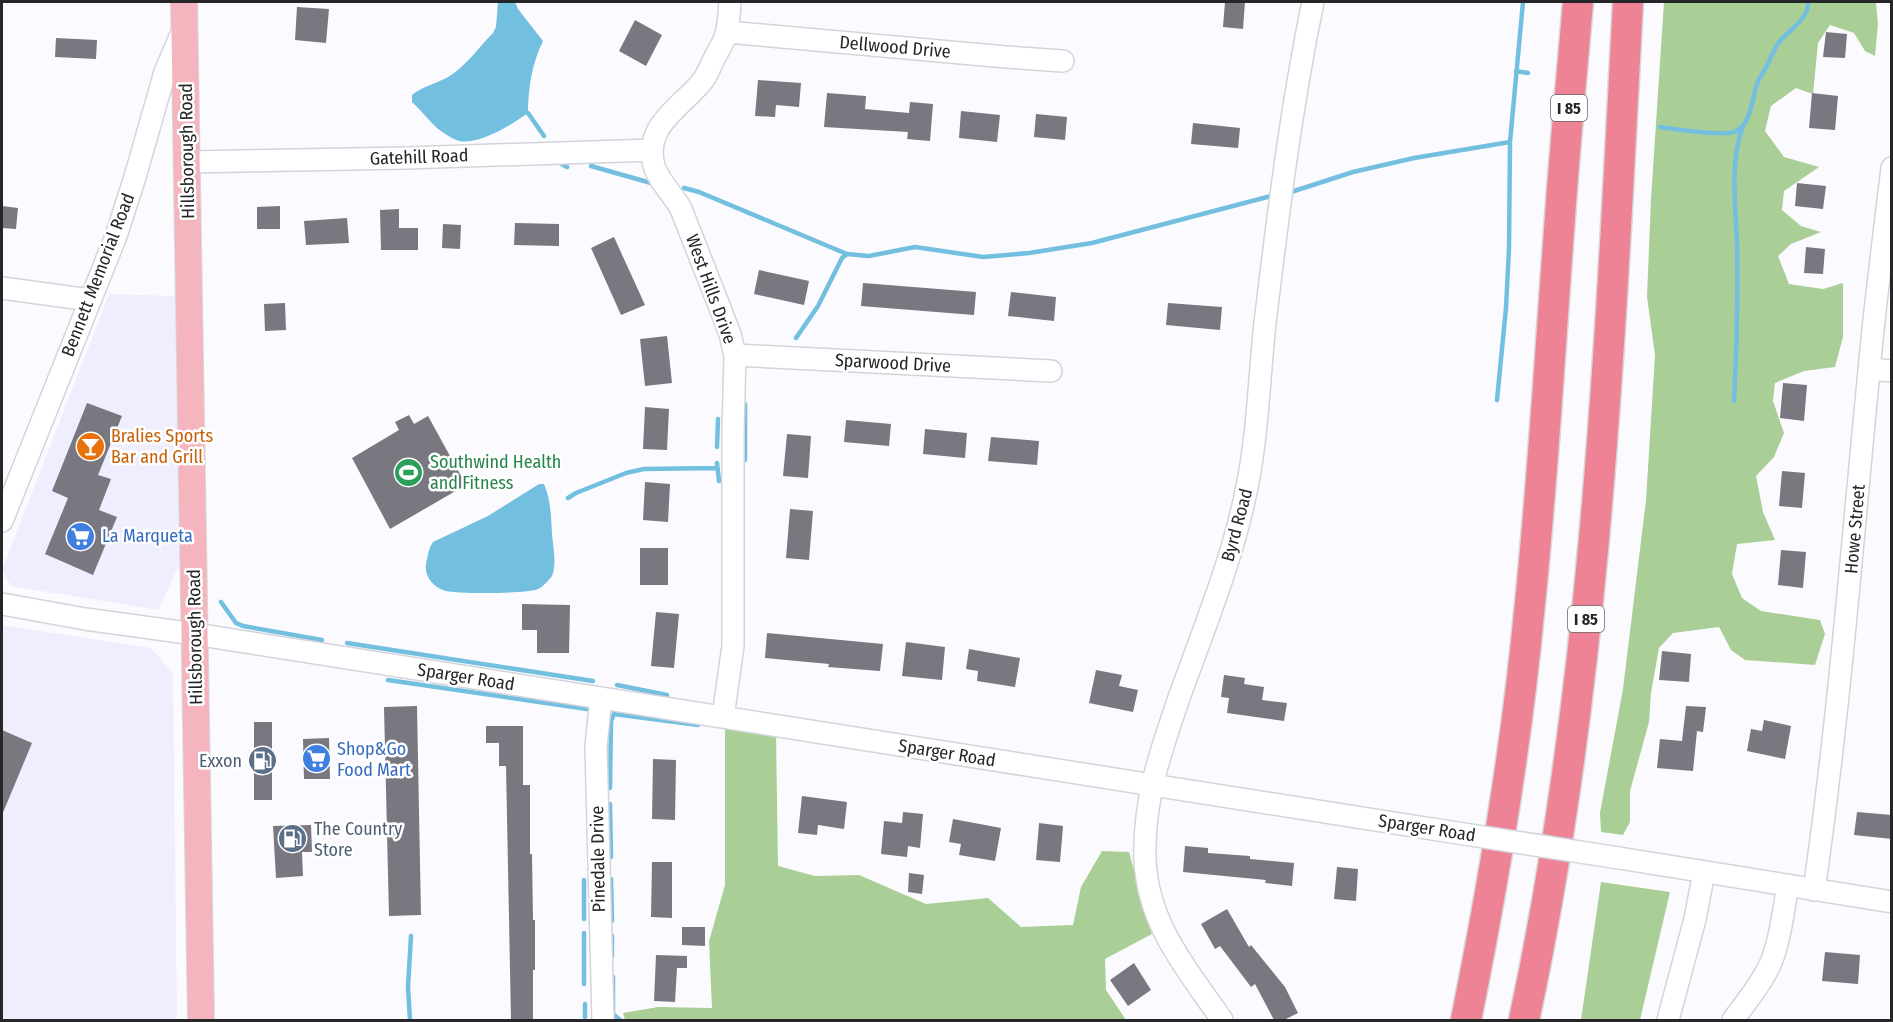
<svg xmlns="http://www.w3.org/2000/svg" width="1893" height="1022" viewBox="0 0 1893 1022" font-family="'Fira Sans Condensed',sans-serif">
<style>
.built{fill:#efeeff}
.forest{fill:#a9cf96}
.water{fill:#73bfdf}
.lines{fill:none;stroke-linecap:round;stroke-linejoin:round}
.stream{stroke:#73bfdf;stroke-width:4.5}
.building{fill:#79777f}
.minor-casing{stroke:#d3d3dc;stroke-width:24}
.major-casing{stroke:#d8d8d8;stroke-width:28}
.highway-casing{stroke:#d8d8d8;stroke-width:33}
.minor{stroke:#fff;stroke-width:21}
.major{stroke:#f5b5bf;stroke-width:26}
.highway{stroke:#ee8395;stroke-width:30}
.minor-bridge-casing{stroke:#d3d3dc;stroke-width:24;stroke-linecap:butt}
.minor-bridge{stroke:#fff;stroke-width:21}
.labels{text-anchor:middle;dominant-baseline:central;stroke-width:5;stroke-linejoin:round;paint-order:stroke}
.shield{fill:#fff;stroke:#676769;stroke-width:1.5}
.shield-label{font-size:16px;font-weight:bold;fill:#262629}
.street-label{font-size:18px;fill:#262629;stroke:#fff}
.food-label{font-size:18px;fill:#c56008;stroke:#fff;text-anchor:start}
.leisure-label{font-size:18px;fill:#27864d;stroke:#fff;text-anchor:start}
.shop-label{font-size:18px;fill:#366cbe;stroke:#fff;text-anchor:start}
.service-label{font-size:18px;fill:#4e5e75;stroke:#fff;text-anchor:end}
</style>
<rect width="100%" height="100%" fill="#fbfbff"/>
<path class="built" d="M109,294L175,296L180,563L158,610L11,586L2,570Z
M2,625L151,648L173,673L177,1020H2Z"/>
<path class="forest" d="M1664,2H1876L1878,24L1875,56L1865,51L1854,33L1830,25L1818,43L1813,94L1796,88L1771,106L1765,131L1784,157L1819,167L1784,191L1782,210L1801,226L1821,232L1791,244L1778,256L1789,284L1823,289L1843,283V337L1835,367L1804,371L1775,383L1773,401L1784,433L1774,457L1756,476L1763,512L1775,540L1737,544L1732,574L1742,598L1761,611L1820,620L1825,634L1815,665L1745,660L1731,650L1719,627L1673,633L1659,648L1651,693L1649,722L1630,791V822L1623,835L1601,832L1600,813L1623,689L1646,500L1655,355L1647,297L1651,199Z
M725,726L776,732L778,866L815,876L859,875L926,904L988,898L1021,927L1073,925L1081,887L1102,851L1129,852L1152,934L1105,959L1106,990L1126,1020H625L623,1013L658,1007L712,1008L709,941L725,885Z
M1601,882L1670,892L1640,1020H1581Z"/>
<path class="water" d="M498,2H515L518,9L543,41C532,63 528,89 528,113C511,125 480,145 459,141C452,139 444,133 438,129C429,121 421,110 412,102V95C424,85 441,83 454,73C468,63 480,46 493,33L496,27Z
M539,484H544C551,500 551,517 552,534C553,547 557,564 552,576C549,580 543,587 538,589C528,594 458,594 446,591C433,588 424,576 426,564C428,556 428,549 433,542L488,516Z"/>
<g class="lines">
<path class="stream" d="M1516,71L1528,73
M528,113L544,136
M1660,127C1672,129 1725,136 1734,132C1750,127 1752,101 1756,87C1757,82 1761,76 1764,71C1769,63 1774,48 1779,42C1789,30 1810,18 1808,2
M562,164L567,167
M591,166L651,183
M684,188L699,192L847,254L869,256L915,247L983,257L1029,253L1092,243L1271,196
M1288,193L1353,172L1414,158L1510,142
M796,338L818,306L842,258L847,254
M1497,400L1506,308L1509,248L1510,142L1523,2
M1734,401C1737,349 1738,297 1737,245C1736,205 1729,164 1743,126
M745,404V460
M717,447L718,419
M717,463L719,481
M568,498L576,493L626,473L644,469L717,468
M221,602L236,623L243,626L322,640
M347,643L593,681
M388,680L587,709
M617,685L667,695
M610,788L611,721L614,714L698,725
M610,804L611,857
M611,879L612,921
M584,919V880
M584,933V984
M612,956V936
M613,977V1014L620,1020
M585,1017V1004
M410,1020L408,987L411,936"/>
</g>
<path class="building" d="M1225,2H1245L1243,29L1223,27Z
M297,7L329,9L326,43L295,40Z
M635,20L662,35L646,66L619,51Z
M1826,32L1847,34L1845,58L1823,57Z
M56,38L97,40L96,59L55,57Z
M758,80L801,83L799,107L776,105L775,117L755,116Z
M827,93L866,96L865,109L909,113L910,102L933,104L930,141L907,139L908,132L824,127Z
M1812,93L1838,96L1835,130L1809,128Z
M961,111L1000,115L997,142L959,138Z
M1036,114L1067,117L1065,140L1034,137Z
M1193,123L1240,128L1238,148L1191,144Z
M1797,183L1826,186L1823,209L1795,206Z
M2,206L18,208L16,229L2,228Z
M280,206V229H257V207Z
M399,209V228H418V250H381L380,210Z
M347,218L349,243L306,245L304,221Z
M515,223L559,224V246L514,245Z
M443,224L461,225L460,249L442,248Z
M614,237L645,305L621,315L591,248Z
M1806,247L1825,249L1823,274L1804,273Z
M759,270L809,281L804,305L754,294Z
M863,283L976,292L974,315L861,306Z
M1011,292L1056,297L1054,321L1008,316Z
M285,303L286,330L265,331L264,304Z
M1168,303L1222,307L1220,330L1166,325Z
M667,336L672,383L645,386L640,339Z
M1783,383L1807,385L1804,421L1780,418Z
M87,403L122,416L98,475L111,479L99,510L117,517L93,575L45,554L68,498L52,491Z
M645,407L669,409L667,450L643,449Z
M409,415L414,424L428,416L466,485L390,529L352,458L399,430L395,422Z
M846,420L891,424L889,446L844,442Z
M925,429L967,433L965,458L923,454Z
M787,434L811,436L808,478L783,476Z
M991,437L1039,441L1037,465L988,461Z
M1782,471L1805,473L1802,508L1779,506Z
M645,482L670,484L668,522L643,520Z
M790,509L813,511L809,560L786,558Z
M640,548H668V585H640Z
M1781,550L1806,552L1803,588L1778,585Z
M522,604L570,605L569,653H537V630H522Z
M656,612L679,614L674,668L651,666Z
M767,633L883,644L880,671L828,667L829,664L765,658Z
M906,642L945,647L942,680L902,676Z
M969,649L1020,658L1015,687L977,681L978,671L966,669Z
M1662,651L1691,654L1689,682L1659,680Z
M1096,670L1122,675L1119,686L1138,690L1133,712L1089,703Z
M1224,675L1245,678L1244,684L1264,687L1262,700L1287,703L1284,721L1227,713L1229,698L1221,697Z
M417,706L421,915L389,916L384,707Z
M1686,706L1706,707L1703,732L1697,731L1693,771L1657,768L1660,739L1682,741Z
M1764,720L1791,726L1785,759L1747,751L1751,729L1762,731Z
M254,722H272V800H254Z
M486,726H523V785H530V854H532L533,920H535V970H533V1020H511L506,766H499V743H486Z
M2,730L32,743L2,815Z
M329,738L330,779H304L303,739Z
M653,759L676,760L675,820L652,819Z
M802,796L847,802L844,829L818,825L817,835L798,833Z
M903,812L923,814L920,848L908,846L907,857L881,854L884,821L902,823Z
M1857,812L1892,815V839L1854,835Z
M953,819L1001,828L995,861L959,855L961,844L949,842Z
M1039,823L1063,826L1060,862L1036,860Z
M311,825L312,852H302L303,876L276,878L273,826Z
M1185,846L1208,848V853L1250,856V859L1294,863L1292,886L1265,883L1266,880L1183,872Z
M652,862H672V918L651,917Z
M1337,867L1358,869L1356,901L1334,899Z
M909,873L924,875L922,894L908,892Z
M1227,909L1249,947L1251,945L1285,987L1298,1013L1284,1020H1274L1255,984L1251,987L1220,946L1215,949L1201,924Z
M682,927H705V946L682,945Z
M1825,952L1860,955L1858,984L1822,981Z
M656,955L687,956V968H677L675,1002L654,1001Z
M1134,963L1151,990L1128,1006L1110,980Z"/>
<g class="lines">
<defs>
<path id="minor" d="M727,32L1006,57L1063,61
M187,162L406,158L652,150
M2,288L90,300
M735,355L1051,371
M1869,369L1892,371
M2,521L116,236L135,177L165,72L183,30
M2,604L85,619L195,634L1432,829
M601,698L596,746L603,1020
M723,717L733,646V431L735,355L730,334L720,308L681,209C673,194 659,182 654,166C643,124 683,107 704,79C708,73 711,65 714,59C717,53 720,48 723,42C729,30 729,15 730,2
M1619,858L1892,902
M1814,890C1839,718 1852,545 1869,371C1875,303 1884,236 1892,168
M1222,1020C1187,969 1148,925 1145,860C1143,800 1161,750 1180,695C1205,626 1233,558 1247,487C1258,433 1259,378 1265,323C1278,215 1291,108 1313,2
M1668,1020L1695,919L1704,872
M1733,1020C1746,1002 1763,982 1772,960C1781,937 1783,911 1788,886"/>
<path id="major" d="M184,2L201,1020"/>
<path id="highway" d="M1466,1020C1493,886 1516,750 1529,613C1543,481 1550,349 1560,217C1565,145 1572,73 1578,2
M1524,1020C1596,686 1610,342 1628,2"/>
</defs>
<use href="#minor" class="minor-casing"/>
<use href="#major" class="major-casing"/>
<use href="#highway" class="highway-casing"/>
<use href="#minor" class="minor"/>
<use href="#major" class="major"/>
<use href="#highway" class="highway"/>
<defs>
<path id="minor-bridge" d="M1432,829L1619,858"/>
</defs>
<use href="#minor-bridge" class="minor-bridge-casing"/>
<use href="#minor-bridge" class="minor-bridge"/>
</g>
<defs>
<symbol id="bar-disc" viewBox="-11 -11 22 22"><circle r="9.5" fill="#e8710a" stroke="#fff"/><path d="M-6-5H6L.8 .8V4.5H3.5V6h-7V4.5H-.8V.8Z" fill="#fff"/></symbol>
<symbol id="stadium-disc" viewBox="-11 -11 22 22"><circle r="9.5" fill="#2e9e5b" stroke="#fff"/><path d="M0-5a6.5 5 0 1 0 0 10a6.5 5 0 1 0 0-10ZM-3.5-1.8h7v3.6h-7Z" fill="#fff"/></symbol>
<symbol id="supermarket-disc" viewBox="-11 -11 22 22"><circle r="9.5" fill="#3f7fe0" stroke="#fff"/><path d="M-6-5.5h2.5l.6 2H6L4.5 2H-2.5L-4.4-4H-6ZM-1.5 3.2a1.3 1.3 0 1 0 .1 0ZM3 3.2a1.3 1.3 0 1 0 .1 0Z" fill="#fff"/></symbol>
<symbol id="fuel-disc" viewBox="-11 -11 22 22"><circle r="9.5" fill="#5c6f8a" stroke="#fff"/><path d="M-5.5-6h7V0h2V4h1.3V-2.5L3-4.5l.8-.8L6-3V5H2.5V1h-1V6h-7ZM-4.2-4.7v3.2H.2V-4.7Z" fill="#fff"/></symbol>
</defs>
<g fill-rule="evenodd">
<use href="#bar-disc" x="74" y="430" width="33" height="33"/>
<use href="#stadium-disc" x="392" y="456" width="33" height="33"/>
<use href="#supermarket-disc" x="64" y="520" width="33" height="33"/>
<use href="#supermarket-disc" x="300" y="742" width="33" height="33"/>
<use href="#fuel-disc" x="246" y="744" width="33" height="33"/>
<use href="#fuel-disc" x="276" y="822" width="33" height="33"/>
</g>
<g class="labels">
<g class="shield">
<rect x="1551" y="95" width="36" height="26" rx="4.5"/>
<rect x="1568" y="606" width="36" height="26" rx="4.5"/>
</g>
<g class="shield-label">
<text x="1569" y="108">I 85</text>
<text x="1586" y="619">I 85</text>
</g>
<g class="street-label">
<text transform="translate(895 47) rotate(5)">Dellwood Drive</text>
<text transform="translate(187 151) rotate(-91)">Hillsborough Road</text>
<text transform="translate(419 157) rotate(-2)">Gatehill Road</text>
<text transform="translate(98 275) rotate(-69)">Bennett Memorial Road</text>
<text transform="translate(711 289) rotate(70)">West Hills Drive</text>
<text transform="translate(893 363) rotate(3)">Sparwood Drive</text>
<text transform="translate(1237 525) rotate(-75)">Byrd Road</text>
<text transform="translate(1855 529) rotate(-85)">Howe Street</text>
<text transform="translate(195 637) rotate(-91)">Hillsborough Road</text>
<text transform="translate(466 677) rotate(9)">Sparger Road</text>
<text transform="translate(947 753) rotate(9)">Sparger Road</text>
<text transform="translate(1427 828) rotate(9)">Sparger Road</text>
<text transform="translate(598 859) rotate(-91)">Pinedale Drive</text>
</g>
<g class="food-label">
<text x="111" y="436">Bralies Sports<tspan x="111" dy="21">Bar and Grill</tspan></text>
</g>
<g class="leisure-label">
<text x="430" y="462">Southwind Health<tspan x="430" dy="21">and Fitness</tspan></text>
</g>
<g class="shop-label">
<text x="102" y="536">La Marqueta</text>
<text x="337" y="749">Shop&amp;Go<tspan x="337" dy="21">Food Mart</tspan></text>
</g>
<g class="service-label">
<text x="242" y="761">Exxon</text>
<text x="314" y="829" text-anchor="start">The Country<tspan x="314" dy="21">Store</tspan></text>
</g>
</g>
<rect width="1893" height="1022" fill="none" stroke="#262629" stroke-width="6"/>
</svg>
